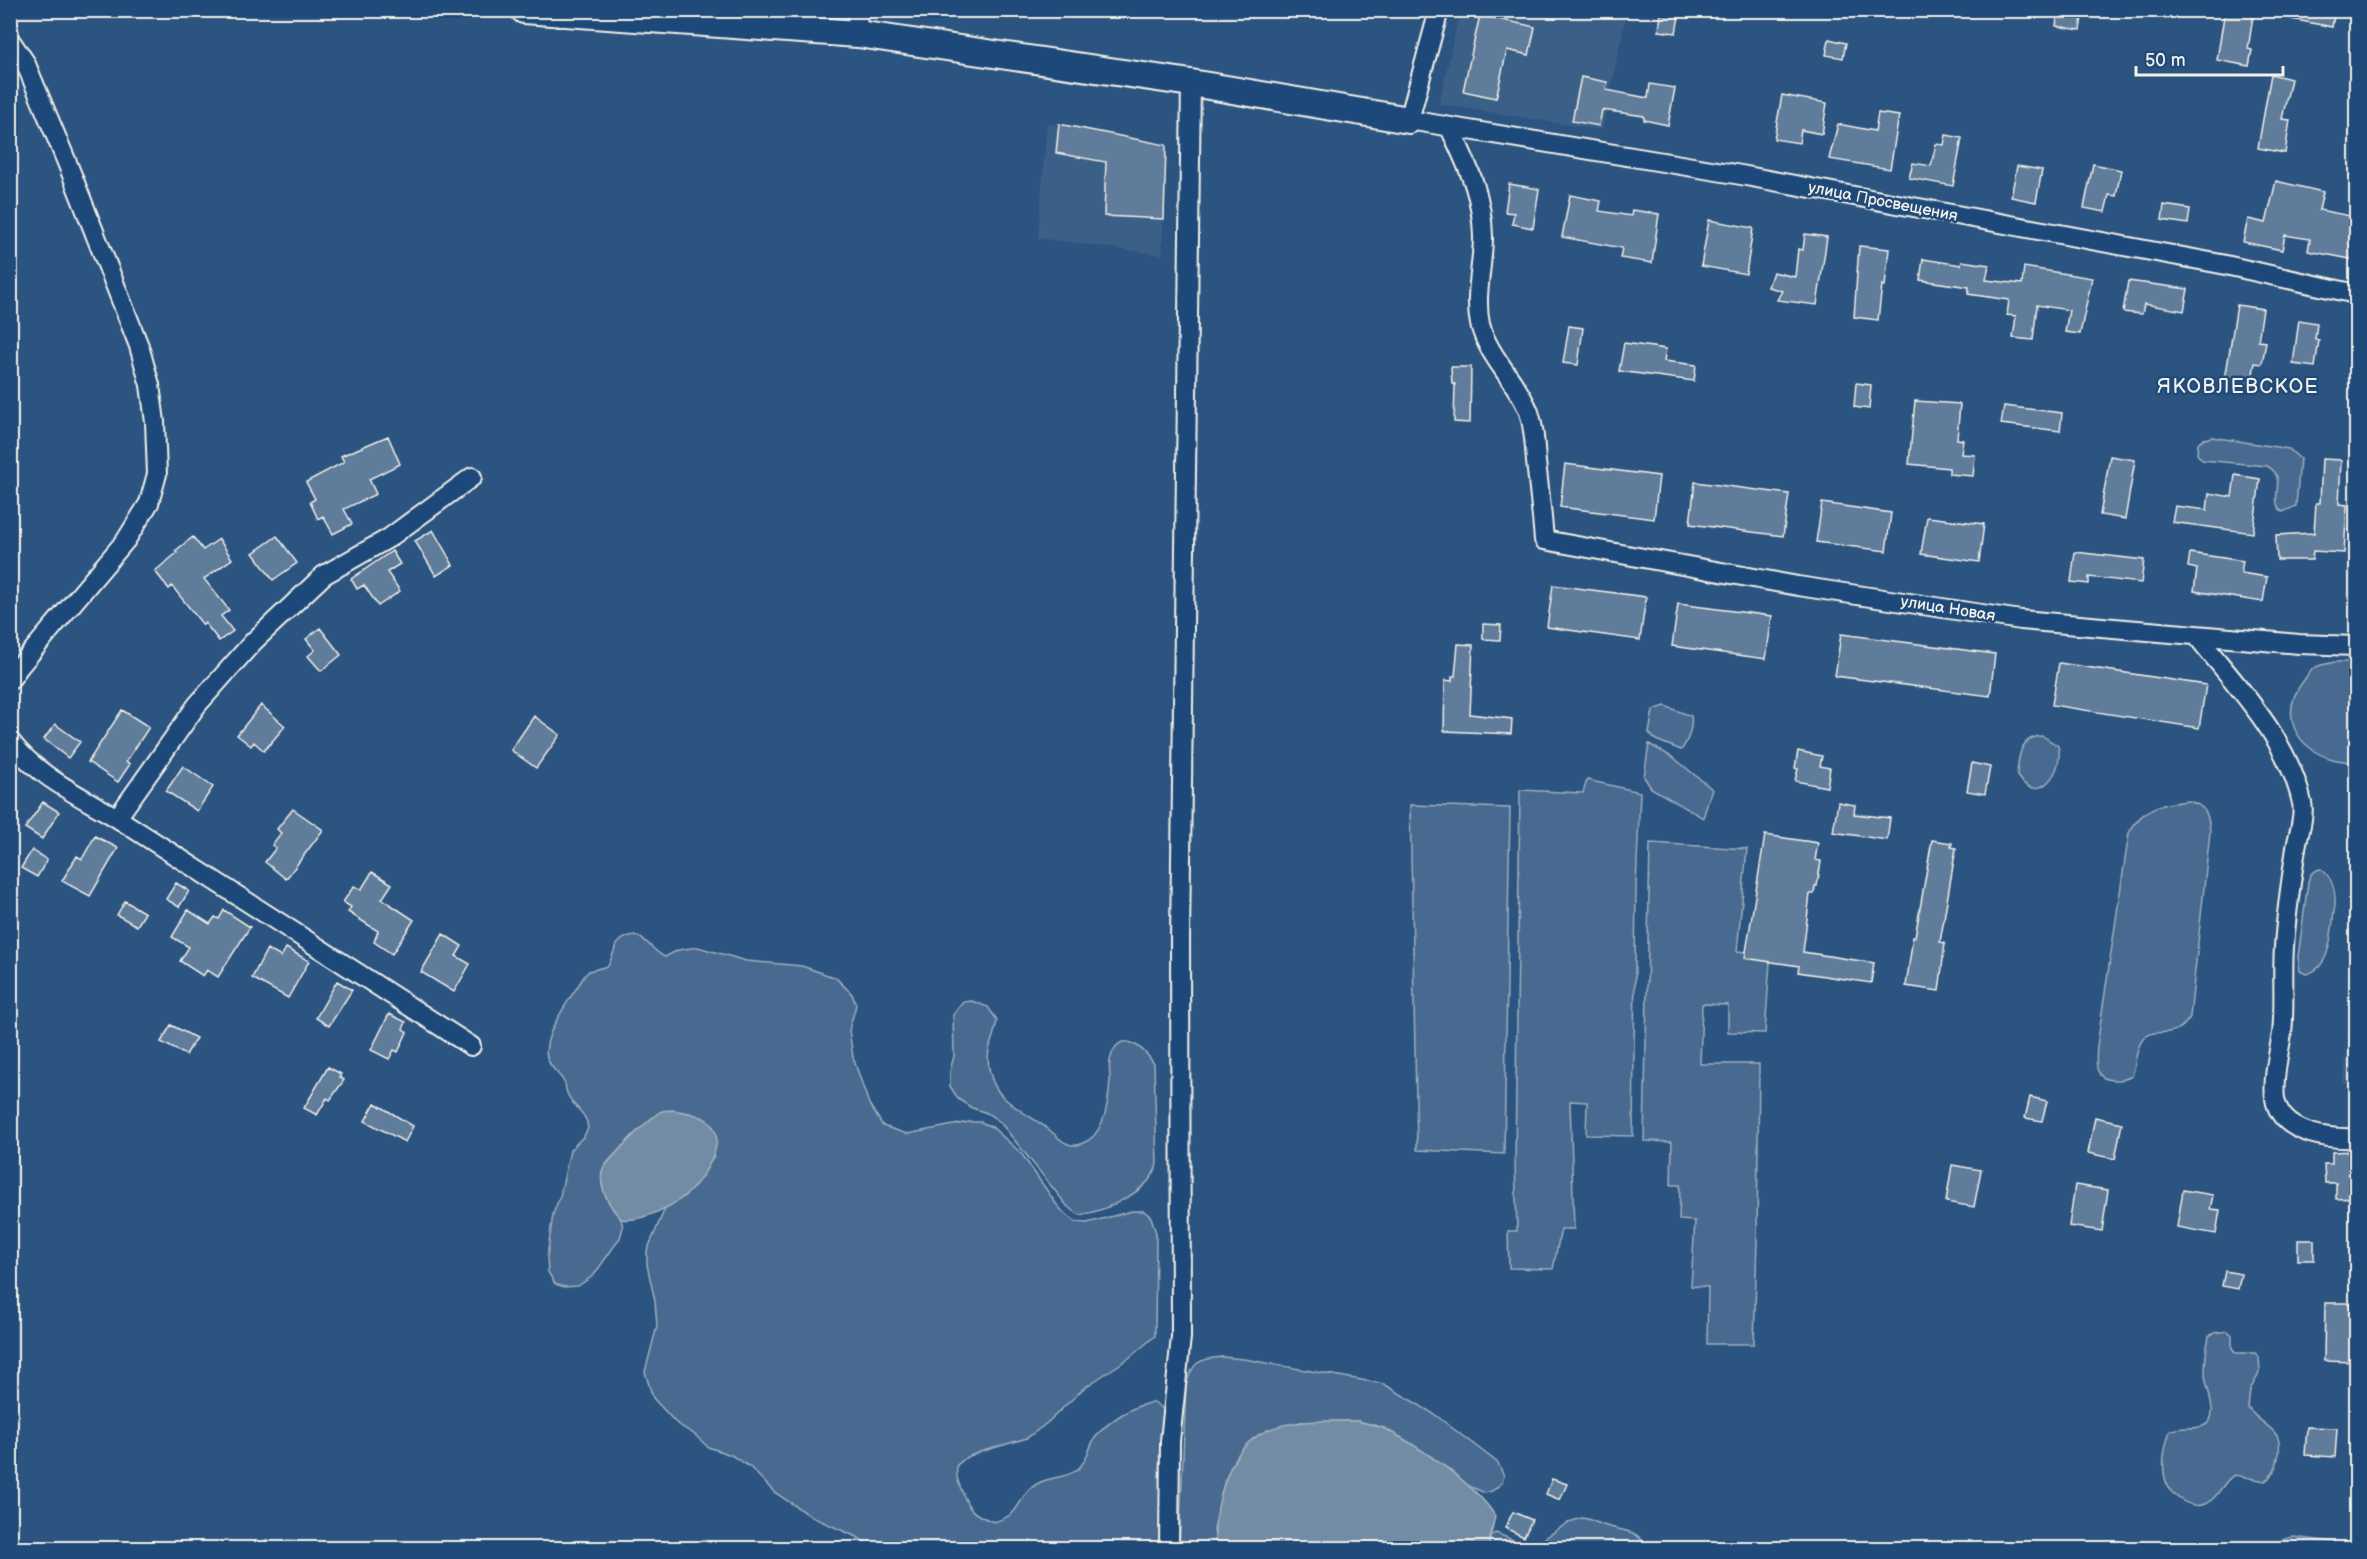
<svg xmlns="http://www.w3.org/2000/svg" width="2367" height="1559" viewBox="0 0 2367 1559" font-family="'Balsamiq Sans',sans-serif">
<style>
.built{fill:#3b6088}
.green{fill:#496b90;stroke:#9eaebc;stroke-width:1.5}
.water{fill:#738ca6;stroke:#a7b4c0;stroke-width:1.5}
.building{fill:#5e7b9a;stroke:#f4f1e8;stroke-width:1.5}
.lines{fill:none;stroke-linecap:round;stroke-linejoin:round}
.street-casing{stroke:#f4f1e8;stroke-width:22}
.secondary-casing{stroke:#f4f1e8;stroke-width:30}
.street{stroke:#1f4a7a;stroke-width:18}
.secondary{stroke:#1f4a7a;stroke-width:26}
.labels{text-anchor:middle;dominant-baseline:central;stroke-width:5;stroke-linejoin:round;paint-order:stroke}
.street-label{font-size:16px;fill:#f4f1e8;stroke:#1f4a7a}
.quarter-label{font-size:20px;letter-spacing:1.5px;fill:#f4f1e8;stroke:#1f4a7a}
</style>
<rect width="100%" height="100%" fill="#2c5481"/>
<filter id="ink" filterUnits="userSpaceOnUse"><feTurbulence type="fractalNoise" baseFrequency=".0167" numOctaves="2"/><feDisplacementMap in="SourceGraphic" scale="12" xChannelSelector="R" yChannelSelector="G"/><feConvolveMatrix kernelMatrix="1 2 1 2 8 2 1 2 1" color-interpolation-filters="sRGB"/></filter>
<g filter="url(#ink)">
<path class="built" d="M1460,11H1627L1602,130L1439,104Z
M1047,124L1059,125L1166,145L1162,255L1038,238Z
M2356,971V1084H2343Z"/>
<path class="green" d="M2212,437L2289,449L2300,459L2296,506L2283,512C2266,501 2290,478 2267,466L2202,460L2197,454L2198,443L2201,440Z
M2335,662H2347L2356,665V763C2343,761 2328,760 2316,752C2288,735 2284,705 2304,680C2308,675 2311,669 2316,667C2322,664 2329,664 2335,662Z
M1665,706L1691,716C1693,726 1688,742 1681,750L1656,740L1649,733L1653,710Z
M2043,736L2058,746C2065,771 2038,807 2017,776C2018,757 2020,736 2043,736Z
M1649,744L1674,758L1712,789L1703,818L1651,788L1644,777Z
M1587,780L1640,792L1636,887L1633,1136L1586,1135L1587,1102L1570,1101L1574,1229H1561L1553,1269L1509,1268L1508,1231H1517L1515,1162L1520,790L1583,793Z
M2188,801C2206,805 2209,815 2210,832L2190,1017C2174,1044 2152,1023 2141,1042C2135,1052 2136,1065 2132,1076C2125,1080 2121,1080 2113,1080C2093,1080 2096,1061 2097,1046L2129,833C2143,806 2161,804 2188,801Z
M1410,805L1510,808L1504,1154L1417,1150Z
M1650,843L1747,849L1737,951L1759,953L1770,962L1765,1033L1728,1032V1005L1702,1004L1700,1064H1759L1757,1240L1754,1344H1707L1708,1287L1691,1286L1695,1221L1679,1220L1680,1185H1671L1672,1142L1644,1141Z
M2321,869C2332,877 2336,891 2335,905C2331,927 2333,969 2306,974L2300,971L2298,957L2308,882C2310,874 2313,870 2321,869Z
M634,935C648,939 653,952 665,957L678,950L698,947L746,961L802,966L836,978L852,994L856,1005L849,1030L853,1057L869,1104L883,1126L907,1134L969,1122H981L992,1127L1021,1153L1057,1205L1065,1214L1075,1222L1087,1223L1132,1211H1144L1151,1217L1156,1233L1155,1336L1129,1358L1084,1388L1047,1423L1027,1438L980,1452L967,1457L957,1465C956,1476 957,1479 961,1489C969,1510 972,1514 994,1522C1021,1514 1014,1506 1030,1489C1043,1476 1063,1480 1077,1470C1087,1462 1088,1449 1095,1438C1107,1421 1134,1405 1154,1402L1163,1409L1159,1548H872L859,1538L812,1517L774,1492L750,1467L731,1455L708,1447L694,1434L677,1424L653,1398L645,1372L657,1326L655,1301L647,1265V1251L666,1206L691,1189L714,1156L650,1120L608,1162L602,1171V1186L621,1219L623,1227L620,1238L594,1275L578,1286L564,1287L555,1284L548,1272L547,1257L553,1214L560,1196L570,1150L584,1136L588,1128C587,1113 575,1109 569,1097C566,1093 566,1088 565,1084C561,1074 549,1068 547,1057C541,1035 574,993 585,975L589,971L608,966C616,951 613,939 634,935Z
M972,1001L988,1007L997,1020C994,1042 984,1048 990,1073C992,1081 997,1091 1003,1097C1017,1110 1033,1118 1048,1129C1054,1133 1059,1140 1066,1143C1071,1146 1077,1146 1083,1143C1105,1135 1109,1100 1110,1079C1110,1072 1108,1064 1111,1057C1120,1027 1144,1048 1154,1064L1157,1164C1152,1191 1105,1211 1080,1215L1068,1207L1000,1122L987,1113L972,1108L958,1099L950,1086V1071L954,1056L953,1015L963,1002Z
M2228,1331L2232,1335V1348L2235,1353H2255L2259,1357L2260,1372L2250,1390L2248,1408C2265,1430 2287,1427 2277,1462C2275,1471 2273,1476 2265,1481L2234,1475C2222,1482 2219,1498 2205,1504C2198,1507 2189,1505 2183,1501C2157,1487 2162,1455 2170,1431C2181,1426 2193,1430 2203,1426C2222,1420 2205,1386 2205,1374C2205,1361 2206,1350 2209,1336L2214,1333Z
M1222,1357L1244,1359L1384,1384L1434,1414L1498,1463L1504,1476L1502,1483L1492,1491L1485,1493L1469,1486L1430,1457L1384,1428L1358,1421L1300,1422L1225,1480L1214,1530L1217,1548H1179L1186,1386C1192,1362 1198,1359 1222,1357Z
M1582,1518C1592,1519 1597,1524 1606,1526C1623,1531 1638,1529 1647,1548H1488L1491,1535L1496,1533L1522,1544L1539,1542L1569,1522Z
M2293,1537L2356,1545V1548H2272L2282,1540Z"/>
<path class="water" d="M672,1110C683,1112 697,1113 707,1120C730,1138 706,1173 692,1189C678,1204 642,1223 621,1219C610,1207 599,1189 602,1172C604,1163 652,1115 662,1111C665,1110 668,1111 672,1110Z
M1358,1421C1367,1424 1377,1425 1385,1429C1416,1444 1478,1486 1495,1516L1488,1548H1217C1212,1530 1217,1512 1221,1494C1242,1416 1290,1421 1358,1421Z"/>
<path class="building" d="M2058,10H2083L2080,30L2056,26Z
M2225,10H2254L2248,49L2252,50L2249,66L2217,60Z
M2287,10H2335L2332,27L2286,18Z
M1661,14L1679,16L1676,33L1659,31Z
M1480,15L1535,27L1529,55L1507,50L1496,98L1463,91Z
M1829,39L1846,43L1843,58L1826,55Z
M2271,74L2291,79L2282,119L2290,120L2285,153L2258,148Z
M1581,77L1607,82L1606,90L1648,98L1650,84L1675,88L1668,125L1644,120V116L1602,110L1599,126L1572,121Z
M1782,95L1827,103L1822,134L1801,130L1799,143L1774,139Z
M1878,113L1899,116L1890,169L1829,159L1838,124L1875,131Z
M1059,124L1166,145L1164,219L1104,216L1106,162L1056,153Z
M1946,135L1962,138L1953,186L1909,178L1913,163L1931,166L1936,144L1944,145Z
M2093,164L2121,170L2116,196L2109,195L2105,212L2084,208Z
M2017,166L2042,170L2036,202L2011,197Z
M2276,181L2323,192L2319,210L2356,217V260L2308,251L2310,239L2285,235L2282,250L2243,242L2248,219L2266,223Z
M1509,184L1539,189L1533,228L1512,224L1514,213L1505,212Z
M1570,195L1601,201L1599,211L1631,216L1632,210L1659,214L1652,263L1620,258L1622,248L1562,237Z
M2164,205L2190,209L2188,224L2162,220Z
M1709,220L1753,228L1746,274L1701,266Z
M1805,234L1827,237L1817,305L1777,300L1782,291L1768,287L1773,272L1795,277L1798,249L1803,250Z
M1859,246L1889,249L1885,286L1882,285L1878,320L1854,317Z
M1923,259L1961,265L1962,261L1989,265L1986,280L2022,284L2024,267L2092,278L2080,334L2065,332L2069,310L2037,305L2033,340L2013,338L2016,316L2007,315L2009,300L1968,294L1969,287L1920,280Z
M2128,281L2188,289L2184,311L2144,304L2142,314L2123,312Z
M2237,305L2263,309L2258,341L2266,342L2262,364L2255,363L2251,384L2225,380Z
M2299,320L2317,323L2315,339L2319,340L2315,367L2293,364Z
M1569,326L1583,328L1578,365L1563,363Z
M1624,343L1666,349L1664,361L1696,365L1694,381L1619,371Z
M1451,367H1471L1470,423L1454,422L1455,384H1452Z
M1856,383L1871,385L1869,409L1854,407Z
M1915,401L1960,404L1957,439L1963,440L1961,454L1975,455L1973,476L1949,474V468L1909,464Z
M2004,406L2062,413L2060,431L2001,424Z
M388,436L400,464L369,479L376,494L344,509L352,524L333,534L323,516L318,519L310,502L315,499L306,482L344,462L341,456Z
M2110,456L2135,460L2125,519L2100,515Z
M2322,459L2341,460L2339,504L2347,505L2344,553L2313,551L2312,560H2277L2276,535L2314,533L2316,503H2320Z
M1565,464L1659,476L1654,519L1560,507Z
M2235,475L2260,479L2253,533L2172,522L2175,506L2207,510L2209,493L2232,497Z
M1695,482L1789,494L1783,536L1690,524Z
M1822,503L1891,513L1886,551L1816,542Z
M1927,517L1984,524L1979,562L1921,554Z
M433,530L453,565L436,576L415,541Z
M277,536L297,563L273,580L253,553Z
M193,537L203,550L219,539L232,559L204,579L229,610L221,616L233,631L219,641L205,623L203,625L172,586L169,589L155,571L177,553L175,551Z
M392,551L400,564L387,572L400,591L378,606L364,585L357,589L351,579Z
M2075,552L2144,560L2141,583L2089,577V584L2071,582Z
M2190,553L2243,561L2241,573L2267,577L2263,602L2194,591L2197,569L2188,567Z
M1553,585L1646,597L1640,640L1547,627Z
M1678,604L1772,616L1766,659L1672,646Z
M1483,624L1501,625L1500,640L1483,639Z
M320,628L341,655L321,671L308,656L315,650L306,639Z
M1841,634L1995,654L1990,696L1835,676Z
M1458,644L1473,645L1470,714L1512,719L1511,734L1444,731L1445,680L1452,681V676H1455Z
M2059,663L2206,685L2199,728L2052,705Z
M261,705L285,726L264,751L254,742L251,746L237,735Z
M122,710L149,727L126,762L130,764L118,782L88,762Z
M534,716L560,735L536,768L511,750Z
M55,724L80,742L68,758L44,739Z
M1798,751L1822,756L1820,766L1830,768L1827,787L1795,781L1798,769L1795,768Z
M1972,763L1990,767L1985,794L1967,791Z
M183,766L213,787L197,811L166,791Z
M43,802L59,812L42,839L25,828Z
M1838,802L1855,805L1854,814L1890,818L1887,840L1833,832Z
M293,809L323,830L286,879L265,862L276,848L272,845L281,833L277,829Z
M1765,835L1818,843L1815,860L1821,861L1817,886H1815L1814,894H1810L1803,952L1874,963L1871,983L1798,972L1799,966L1745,958Z
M95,836L118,848L90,896L62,881L77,856L82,859Z
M1932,840L1952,843L1951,847L1956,848L1940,942L1945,943L1939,991L1906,986L1913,937H1915Z
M32,850L47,860L37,877L21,868Z
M372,872L392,884L382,899L414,920L392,954L374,942L378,931L348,912L351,907L343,902L354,886L361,890Z
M176,883L189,891L179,907L166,899Z
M125,901L145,913L137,926L117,915Z
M188,910L210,924L215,917L219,919L224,910L250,927L218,977L207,970L203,976L180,961L189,947L172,937Z
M443,934L462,946L456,956L470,964L454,992L421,972Z
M286,948L309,961L288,998L252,978L267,949L281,957Z
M337,981L352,990L329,1026L316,1018Z
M389,1014L406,1022L403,1029L407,1032L398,1052L394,1050L389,1059L371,1050Z
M171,1025L196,1038L186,1055L161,1042Z
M328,1067L341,1074L339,1077L344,1080L330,1100L327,1098L317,1115L304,1108Z
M2030,1097L2047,1101L2042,1121L2025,1118Z
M375,1103L413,1126L405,1142L365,1121Z
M2095,1117L2122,1123L2115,1159L2088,1153Z
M2356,1151V1198L2336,1199V1183H2325L2324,1164H2332V1152Z
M1952,1165L1981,1170L1974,1207L1946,1202Z
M2075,1185L2108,1190L2102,1231L2069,1226Z
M2183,1190L2213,1195L2210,1209L2220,1210L2216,1234L2177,1227Z
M2298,1240H2314V1260H2298Z
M2225,1271L2241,1274L2238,1289L2222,1286Z
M2325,1303H2356L2355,1362L2324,1361Z
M2307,1427L2337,1428L2335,1457L2305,1455Z
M1552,1479L1567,1484L1560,1500L1546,1494Z
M1513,1512L1532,1520L1524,1537L1505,1528Z"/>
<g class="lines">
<defs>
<path id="street" d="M857,10L858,34
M1439,10L1409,120L1741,175L2221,264L2356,294
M10,40L25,62L68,165L139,346L150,385L155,422L157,474L149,503L126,540L19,667L10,680
M1450,128C1468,167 1482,193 1483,237C1483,265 1474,296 1480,324C1488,357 1517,381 1529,412C1534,428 1535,445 1536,462C1539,488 1542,514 1544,540L1798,586L2021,620L2299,644L2356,646
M2197,636C2237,687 2288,738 2302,803C2305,816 2298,835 2296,848C2291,881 2286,914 2284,947C2282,976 2285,1005 2282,1034C2279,1051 2270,1090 2277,1106C2288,1135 2330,1139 2356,1138
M10,741C37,776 80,796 117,818L471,1046
M117,818L197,705L253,642L324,575L389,538L472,477
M1169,1548L1170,1441L1181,1337L1180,938L1191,83"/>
<path id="secondary" d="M524,10L858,34L1191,83L1409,120"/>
</defs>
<use href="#street" class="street-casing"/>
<use href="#secondary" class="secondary-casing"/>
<use href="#street" class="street"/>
<use href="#secondary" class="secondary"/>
</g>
</g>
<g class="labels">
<g class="street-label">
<text transform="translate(1883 202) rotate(11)">улица Просвещения</text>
<text transform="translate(1948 609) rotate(9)">улица Новая</text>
</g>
<g class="quarter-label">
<text x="2238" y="387">ЯКОВЛЕВСКОЕ</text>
</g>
</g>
<rect width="2367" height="1559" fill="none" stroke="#1f4a7a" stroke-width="36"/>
<rect x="18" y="18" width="2331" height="1523" fill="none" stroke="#f4f1e8" stroke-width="2" filter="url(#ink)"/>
<path d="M2136 66v9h147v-9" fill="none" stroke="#f4f1e8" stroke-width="3"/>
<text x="2145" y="66" font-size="18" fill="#f4f1e8" stroke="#1f4a7a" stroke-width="4.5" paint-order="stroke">50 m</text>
</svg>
